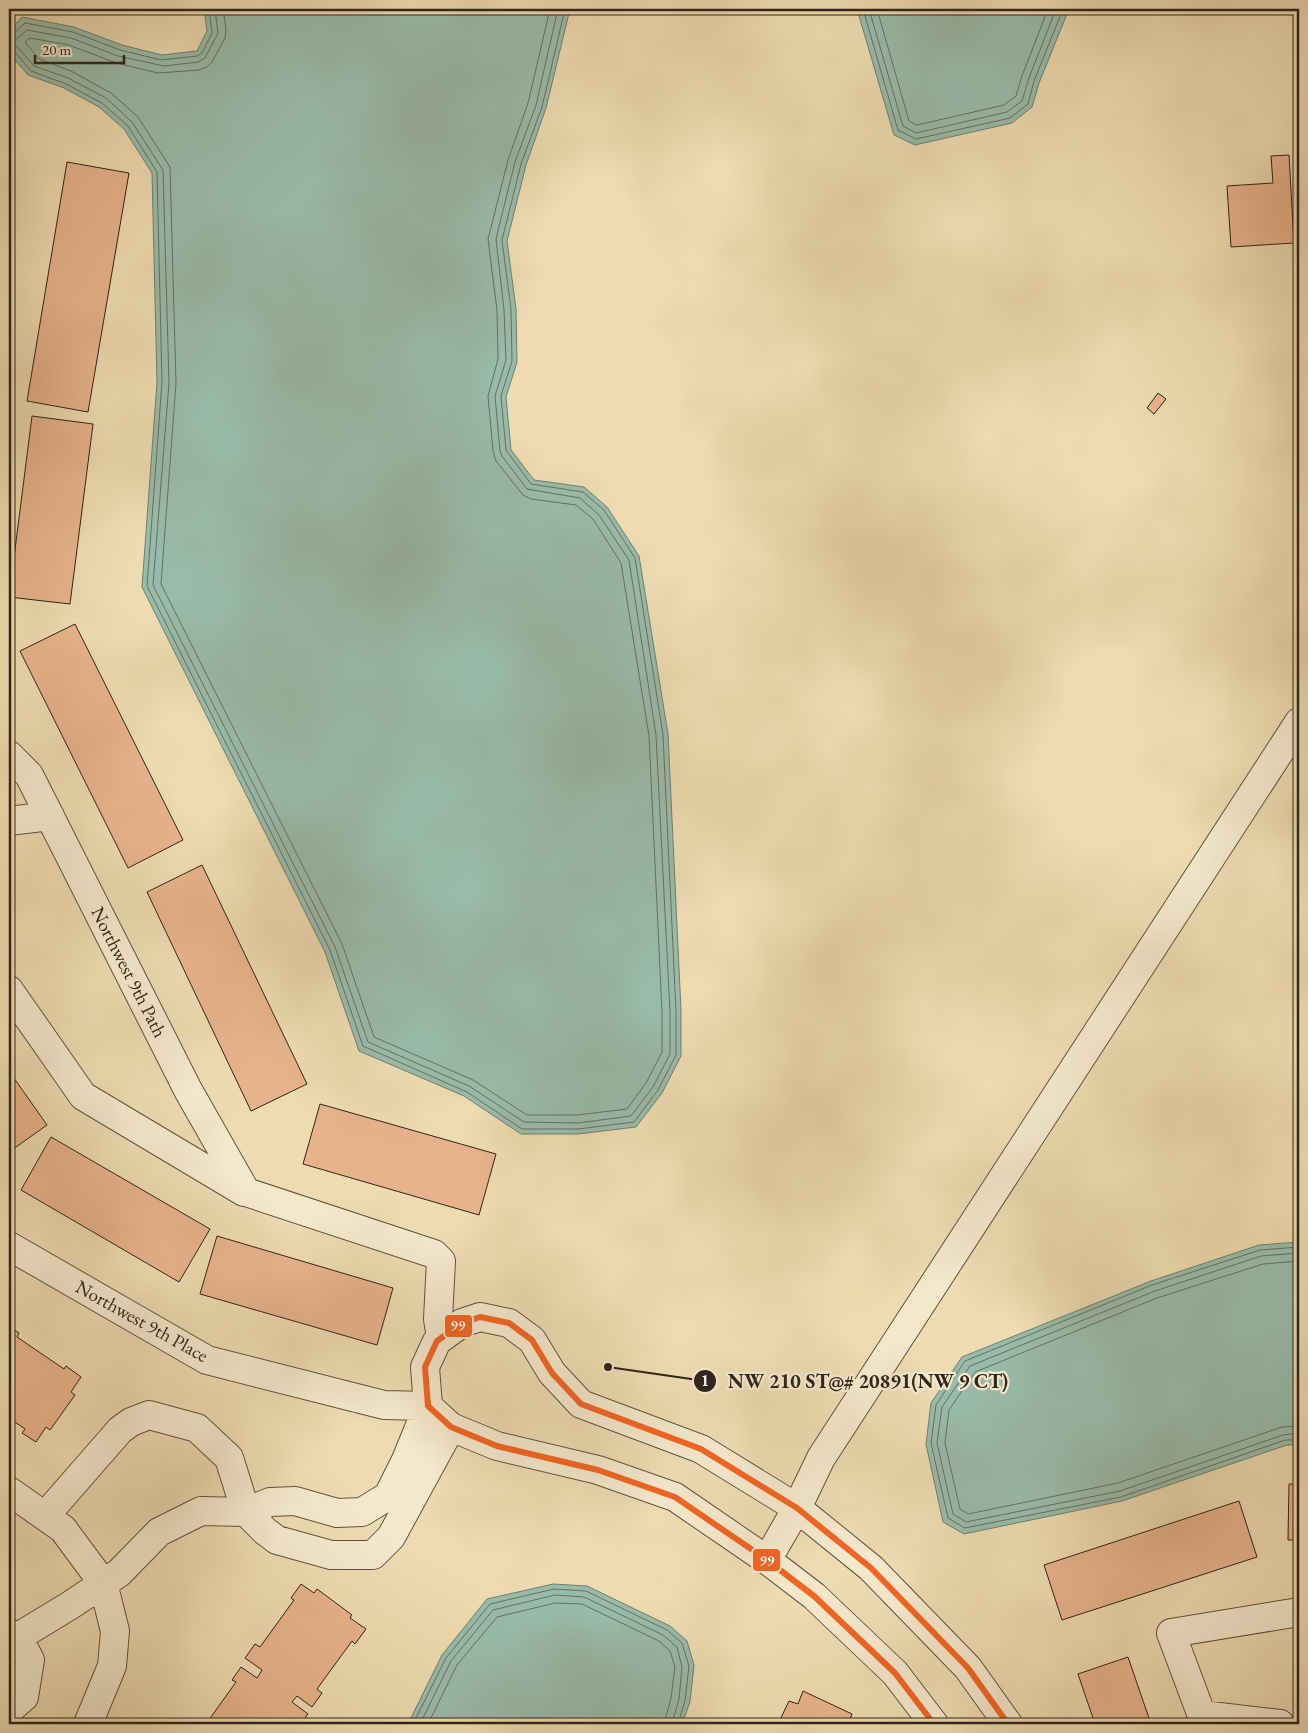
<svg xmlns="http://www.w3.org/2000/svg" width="1308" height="1733" viewBox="0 0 1308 1733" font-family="'EB Garamond',serif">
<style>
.water{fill:#9ba;stroke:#6f7f71}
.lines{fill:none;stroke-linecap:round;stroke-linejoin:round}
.shore{stroke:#647062;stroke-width:1}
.building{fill:#e8b38c;stroke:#30241b}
.minor-casing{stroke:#605240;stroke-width:30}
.minor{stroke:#f4e8cc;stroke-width:28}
.bus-1-casing{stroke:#f4e8cc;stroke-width:10}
.bus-1{stroke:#f26522;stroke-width:6}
.labels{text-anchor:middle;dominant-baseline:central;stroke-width:4.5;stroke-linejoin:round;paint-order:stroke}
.street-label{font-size:19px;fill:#30241b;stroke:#f4e8cc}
.leader{fill:none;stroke:#30241b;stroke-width:2}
.callout-dot{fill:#30241b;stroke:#f4e8cc;stroke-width:2}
.mark-label{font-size:15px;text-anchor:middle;font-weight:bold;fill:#fff}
.callout-label{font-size:20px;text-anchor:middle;font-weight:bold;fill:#30241b;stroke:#f4e8cc;stroke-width:4.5;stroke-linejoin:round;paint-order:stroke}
.line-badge{stroke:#f4e8cc;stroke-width:2}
.badge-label{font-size:14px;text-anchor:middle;font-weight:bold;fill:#fff}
</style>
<rect width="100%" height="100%" fill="#eedbb1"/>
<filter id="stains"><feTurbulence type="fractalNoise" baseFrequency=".004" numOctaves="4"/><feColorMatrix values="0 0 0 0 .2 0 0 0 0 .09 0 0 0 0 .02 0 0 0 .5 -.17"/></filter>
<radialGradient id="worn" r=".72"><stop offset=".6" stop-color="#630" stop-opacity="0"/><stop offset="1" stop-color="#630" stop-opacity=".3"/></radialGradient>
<path class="water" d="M204,9H570L546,108L526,165L507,241L516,309L517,362L506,397L511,450L534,480L584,487L607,507L639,556L668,734L681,1011V1056L662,1093L636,1127L578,1134H521L464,1096L359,1051L325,952L142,587L157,382L152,173L124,129L99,107L64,88L28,75L9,53V31L22,17L74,27L122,45L162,55L197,51L207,31Z
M857,9H1069L1039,83L1032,107L1012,123L915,145L894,135Z
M1299,1242V1445H1287L1122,1501L964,1534L943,1522L926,1444L931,1403L962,1357L1151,1281L1259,1245Z
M553,1584L587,1586L670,1626L687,1641L694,1665L690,1702L682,1724H408L442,1655L487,1599Z"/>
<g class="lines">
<path class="shore" d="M215,9L218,33L205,58L198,62L164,66L118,56L71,38L27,30L13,42L34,66L68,78L106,98L132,122L163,170L169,383L153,585L335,947L368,1042L469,1086L524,1122L578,1123L631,1116L653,1087L670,1054V1012L656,735L629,560L599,515L580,498L527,489L502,456L500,451L495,396L506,360L504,310L496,239L515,162L536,105L558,9
M223,9L226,29L225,38L212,62L207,67L199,70L158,73L116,63L69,45L30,38L25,42L39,59L71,71L111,93L138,117L170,167L176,383L161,584L342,944L374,1037L473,1080L527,1115H577L627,1109L646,1083L662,1052V1012L649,736L621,563L593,519L576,505L531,499L523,495L496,461L493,451L488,396L498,359L497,310L488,239L508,160L528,103L550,9
M863,9L898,130L916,139L1010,118L1028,104L1034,81L1063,9
M869,9L903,126L916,133L1007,112L1022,101L1029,78L1056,9
M877,9L909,121L917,125L1004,105L1016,96L1022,76L1048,9
M9,34H13L25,23L73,32L120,50L161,60L197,56L202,53L212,33L209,9
M9,50L14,51L31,71L66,84L102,103L128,126L157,172L162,382L147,586L330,950L363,1046L467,1092L522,1129H578L634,1122L658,1090L676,1055V1012L663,735L635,558L604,510L583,492L531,484L506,450L501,396L512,361L511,309L502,240L521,164L542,107L565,9
M1299,1247L1260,1250L1152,1285L965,1361L936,1405L931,1443L948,1518L965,1528L1121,1497L1285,1440H1299
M1299,1253L1261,1256L1155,1291L970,1366L942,1407L937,1443L953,1514L966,1522L1120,1491L1283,1435L1299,1433
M1299,1261L1263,1264L1157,1298L975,1372L949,1410L945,1443L960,1509L968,1514L1118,1483L1282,1427L1299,1426
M413,1724L446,1658L490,1604L554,1589L586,1591L667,1630L682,1643L689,1666L685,1701L678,1724
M420,1724L451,1661L493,1610L555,1595L584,1597L663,1635L677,1647L682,1667L679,1699L672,1724
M428,1724L457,1665L497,1617L555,1603L582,1604L659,1641L670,1651L675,1667L671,1698L664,1724"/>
</g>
<path class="building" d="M1289,155L1294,243L1231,247L1227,186L1273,183L1271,156Z
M67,162L129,173L88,412L27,401Z
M1158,393L1166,399L1154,414L1147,408Z
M32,416L93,424L70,604L9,597Z
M75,624L183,840L128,868L20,651Z
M202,865L307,1084L251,1111L147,892Z
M9,1071L47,1125L9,1152Z
M320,1104L496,1154L479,1215L303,1164Z
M51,1137L210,1229L179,1282L21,1190Z
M217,1236L393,1288L377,1345L200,1294Z
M9,1326L19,1333L17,1337L64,1369L66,1366L81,1377L71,1392L75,1395L50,1430L46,1427L36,1442L22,1433L25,1429L9,1418Z
M1289,1484H1299V1540H1288Z
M1239,1501L1257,1557L1062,1620L1044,1565Z
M301,1584L314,1593L317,1589L352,1615L350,1618L366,1629L355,1644L352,1641L317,1689L322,1693L312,1707L297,1696L292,1702L308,1714L300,1724H206L236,1682L232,1680L241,1667L257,1678L262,1670L245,1658L255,1644L260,1647L294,1600L291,1598Z
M1128,1657L1151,1724H1095L1078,1674Z
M803,1691L852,1714L848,1724H778L789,1701L798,1704Z"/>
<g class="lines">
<defs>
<path id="minor" d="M9,755L29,775L188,1090L246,1192L434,1254L441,1261L438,1319L441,1338
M9,821L50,816
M9,990L83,1096L244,1192
M9,1246L207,1360L384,1405L428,1406
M9,1491L63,1529L103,1583L115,1631L112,1666L88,1724
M45,1516L120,1430L131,1422L149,1415L197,1428L229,1458L246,1512L265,1531L277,1540L331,1555H373L391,1537L451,1427
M767,1560L797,1508L821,1458L1299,722
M9,1633L18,1637L30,1660L24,1697L9,1710
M18,1637L69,1606L119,1573L159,1532L201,1511L246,1512L270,1502L295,1501L337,1513L362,1512L388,1496L406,1460L428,1406
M1202,1715L1280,1724
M934,1724L895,1673L814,1596L767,1560L675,1497L598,1470L497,1446L451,1427L428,1406L425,1367L437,1341L462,1323L480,1317L509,1323L532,1340L552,1373L581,1404L701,1449L797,1508L871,1568L968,1668L1008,1724
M1205,1724L1171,1633L1299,1612"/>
</defs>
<use href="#minor" class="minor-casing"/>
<use href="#minor" class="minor"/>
<defs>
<path id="bus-1" d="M934,1724L895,1673L814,1596L767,1560L675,1497L598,1470L497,1446L451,1427L428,1406L425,1367L437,1341L462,1323L480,1317L509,1323L532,1340L552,1373L581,1404L701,1449L797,1508L871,1568L968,1668L1008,1724"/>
</defs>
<use href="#bus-1" class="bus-1-casing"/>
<use href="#bus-1" class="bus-1"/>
</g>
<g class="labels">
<g class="street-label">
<text transform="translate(129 972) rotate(63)">Northwest 9th Path</text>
<text transform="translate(142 1321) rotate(29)">Northwest 9th Place</text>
</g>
</g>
<path class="leader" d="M608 1367L705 1381"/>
<g class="callout-dot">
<circle cx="608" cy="1367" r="5"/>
<circle cx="705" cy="1381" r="12"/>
</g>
<g class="mark-label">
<text x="705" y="1386">1</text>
</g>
<g class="callout-label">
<text x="868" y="1388">NW 210 ST@# 20891(NW 9 CT)</text>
</g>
<g class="line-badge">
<rect x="444" y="1314" width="29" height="24" rx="5" fill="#f26522"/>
<rect x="752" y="1548" width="29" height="24" rx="5" fill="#f26522"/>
</g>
<g class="badge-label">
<text x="458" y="1330">99</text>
<text x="767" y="1565">99</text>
</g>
<rect width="1308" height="1733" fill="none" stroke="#eedbb1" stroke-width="30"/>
<rect x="10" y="10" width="1288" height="1713" fill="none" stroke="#30241b" stroke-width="2.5"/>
<rect x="15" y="15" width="1278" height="1703" fill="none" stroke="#30241b"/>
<path d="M35 55v8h89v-8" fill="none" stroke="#30241b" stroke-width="2.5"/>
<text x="42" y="55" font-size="15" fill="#30241b" stroke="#f4e8cc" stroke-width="4" paint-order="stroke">20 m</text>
<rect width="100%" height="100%" filter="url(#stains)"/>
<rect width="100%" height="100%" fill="url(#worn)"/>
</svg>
